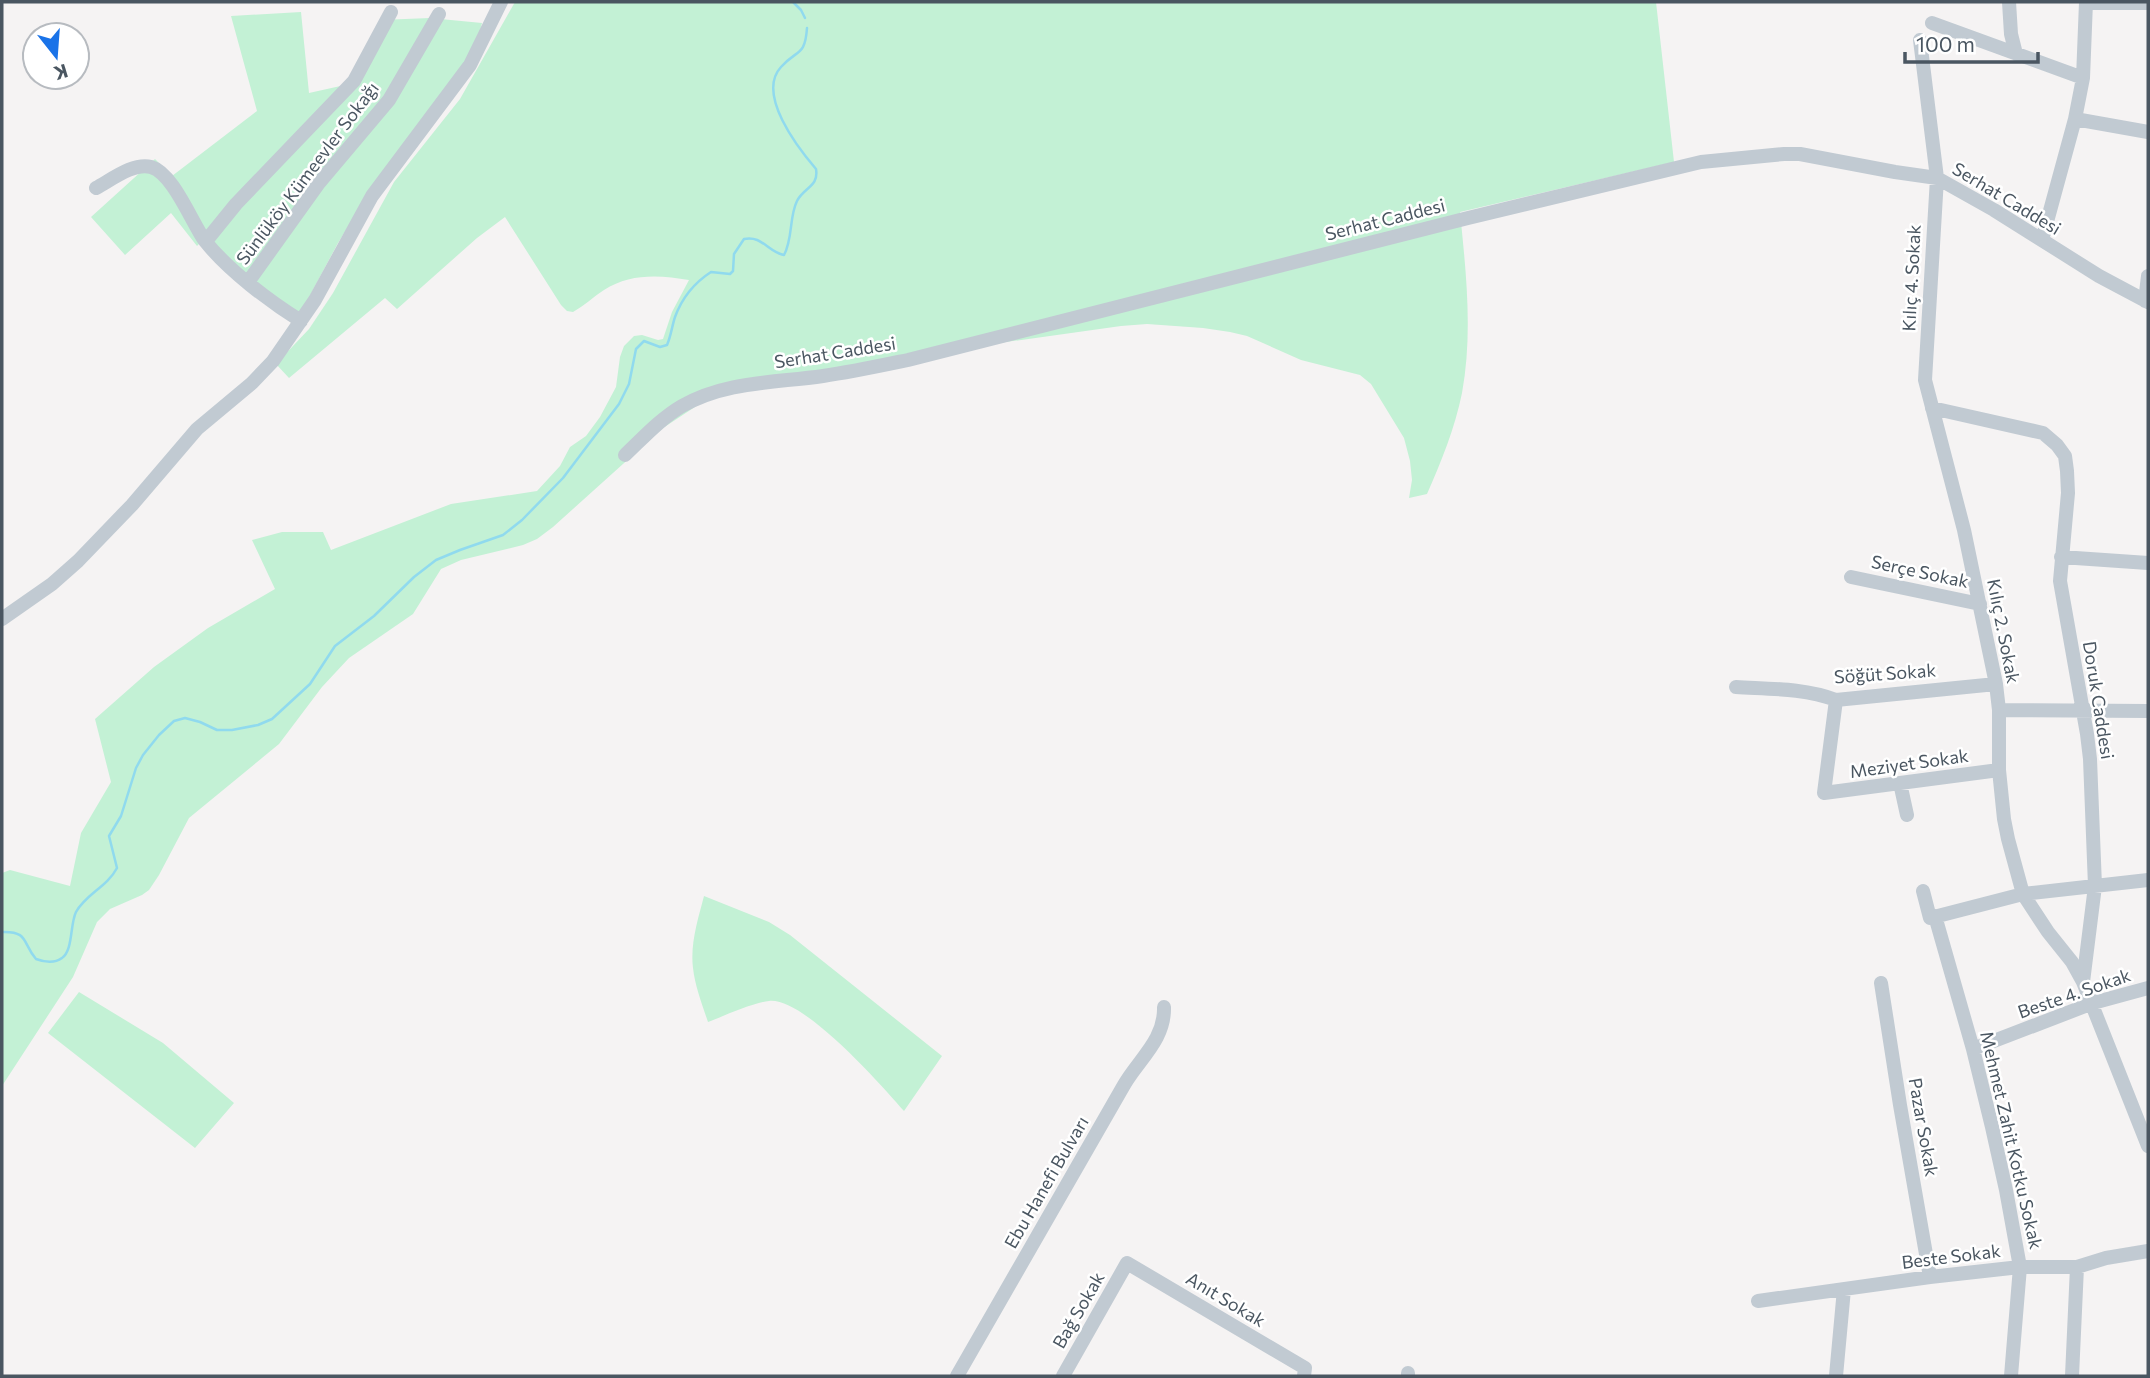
<svg xmlns="http://www.w3.org/2000/svg" width="2150" height="1378" viewBox="0 0 2150 1378" font-family="Commissioner,sans-serif">
<style>
.green{fill:#c3f1d5}
.lines{fill:none;stroke-linecap:round;stroke-linejoin:round}
.stream{stroke:#90daee;stroke-width:2.5}
.minor{stroke:#c1cad2;stroke-width:14}
.labels{text-anchor:middle;dominant-baseline:central;stroke-width:5;stroke-linejoin:round;paint-order:stroke}
.street-label{font-size:18px;fill:#4a5661;stroke:#fff}
</style>
<rect width="100%" height="100%" fill="#f5f3f3"/>
<path class="green" d="M515,2H1656L1674,162L1460,212C1466,272 1473,333 1462,393C1455,428 1441,462 1427,494L1409,498L1412,480L1410,461L1404,438L1371,384L1360,375L1301,360L1247,336L1230,332L1203,328L1147,324L1121,326L992,344L746,389L704,401L663,428L553,527L537,539L523,545L461,560L441,569L413,614L349,658L322,687L279,744L189,818L159,875L149,890L142,895L110,909L97,922L73,977L2,1086V873L10,870L70,886L81,833L111,782L95,719L154,667L208,628L275,589L252,540L282,532H323L331,550L451,504L537,491L560,466L570,447L586,436L600,417L616,387L620,357L624,346L634,336L642,335L658,340L663,339L672,312L689,280C660,275 630,273 604,290C593,297 584,306 573,312L567,311L561,305L505,217L477,238L397,309L385,298L289,378L276,364L309,329L333,293L394,182L460,99Z
M301,12L309,93L345,85L380,20L430,18L482,23L476,47L374,184L338,243L299,316L254,282L205,238L197,246L171,213L125,255L91,217L155,159L172,176L257,111L231,16Z
M704,896L769,922L790,935L942,1056L904,1111C881,1085 804,997 769,1001C752,1003 724,1016 708,1022C702,1004 695,986 693,968C690,944 698,919 704,896Z
M79,992L163,1043L234,1103L195,1148L48,1033Z"/>
<g class="lines">
<path class="stream" d="M793,2L801,10L805,18
M2,932C29,931 22,943 36,959C44,962 54,964 62,958C73,951 70,924 76,912C86,894 107,887 117,868L109,836L121,816L136,768L143,755L159,735L174,721L185,718L200,722L217,730H232L258,725L272,719L310,684L335,646L374,616L414,577L436,560L460,550L503,535L522,520L563,478L619,404L629,384L636,349L644,341L660,347L667,345C671,336 672,326 675,317C682,298 694,283 711,272L730,274L733,271L734,254L744,239C762,235 768,252 784,255C793,239 789,217 797,201C804,187 819,187 816,169C798,148 756,94 781,67C797,49 805,57 807,28"/>
<path class="minor" d="M2009,2L2011,34L2016,54
M2086,3H2148
M1932,23L2083,78
M1920,40L1937,178L1925,380L1964,530L1996,684L1999,710V770L2004,819L2008,839L2023,894L2048,932L2072,962L2083,982L2148,1146
M2075,119L2148,132
M96,188C111,180 134,162 151,167C173,173 192,223 205,241C228,270 270,302 301,321
M2042,240L2075,119L2083,78L2086,2
M206,241L236,204L354,81L391,12
M248,282L319,183L389,100L439,14
M2145,301L2148,276
M1932,408L2043,433L2057,445L2065,456L2067,471L2068,493L2060,581L2087,734L2090,759L2095,886L2083,982
M625,455C643,438 660,419 682,406C726,381 774,383 823,376C851,372 879,366 908,360L1468,218L1701,162L1784,154H1800L1895,172L1937,178L1994,210L2099,276L2148,302
M2061,557L2148,563
M1851,577L1980,604
M2,619L52,584L78,561L132,505L197,429L252,383L273,361L315,300L372,196L470,65L501,2
M1736,687C1770,689 1804,688 1836,700L1996,684
M1836,700L1824,793L1999,770
M1999,710L2148,711
M1900,783L1907,815
M1923,891L1930,918L2023,894L2148,880
M1935,916L1973,1049L1992,1127L2006,1190L2020,1267L2011,1376
M1881,983L1900,1105L1930,1277
M1973,1049L2093,1003L2148,988
M1758,1301L1930,1277L2020,1267H2077L2106,1258L2148,1251
M957,1376L1124,1085C1139,1059 1165,1040 1164,1007
M1063,1376L1127,1263L1305,1368L1304,1376
M1408,1376V1373
M1836,1376L1844,1289
M2072,1376L2077,1267"/>
</g>
<g class="labels">
<g class="street-label">
<text transform="translate(307 173) rotate(-53)">Sünlüköy Kümeevler Sokağı</text>
<text transform="translate(2007 198) rotate(31)">Serhat Caddesi</text>
<text transform="translate(1385 219) rotate(-14)">Serhat Caddesi</text>
<text transform="translate(1911 278) rotate(-87)">Kılıç 4. Sokak</text>
<text transform="translate(835 352) rotate(-9)">Serhat Caddesi</text>
<text transform="translate(1920 571) rotate(12)">Serçe Sokak</text>
<text transform="translate(2004 631) rotate(79)">Kılıç 2. Sokak</text>
<text transform="translate(1885 673) rotate(-4)">Söğüt Sokak</text>
<text transform="translate(2099 700) rotate(81)">Doruk Caddesi</text>
<text transform="translate(1909 763) rotate(-8)">Meziyet Sokak</text>
<text transform="translate(2074 993) rotate(-19)">Beste 4. Sokak</text>
<text transform="translate(1924 1127) rotate(80)">Pazar Sokak</text>
<text transform="translate(2012 1140) rotate(77)">Mehmet Zahit Kotku Sokak</text>
<text transform="translate(1046 1182) rotate(-60)">Ebu Hanefi Bulvarı</text>
<text transform="translate(1951 1256) rotate(-7)">Beste Sokak</text>
<text transform="translate(1226 1299) rotate(31)">Anıt Sokak</text>
<text transform="translate(1078 1310) rotate(-60)">Bağ Sokak</text>
</g>
</g>
<rect width="2150" height="1378" fill="none" stroke="#4a5661" stroke-width="7"/>
<g transform="translate(56 56) rotate(163)"><circle r="33" fill="#ffffff" stroke="#b7bbc0" stroke-width="2"/>
<path d="M0-5L12 26L0 18L-12 26Z" fill="#1a73e8"/>
<text y="-10" font-size="19" font-weight="bold" text-anchor="middle" fill="#4a5661">K</text>
</g>
<path d="M1905 52v10h133v-10" fill="none" stroke="#4a5661" stroke-width="3.5"/>
<text x="1916" y="52" font-size="21" fill="#4a5661" stroke="#ffffff" stroke-width="5" paint-order="stroke">100 m</text>
</svg>
